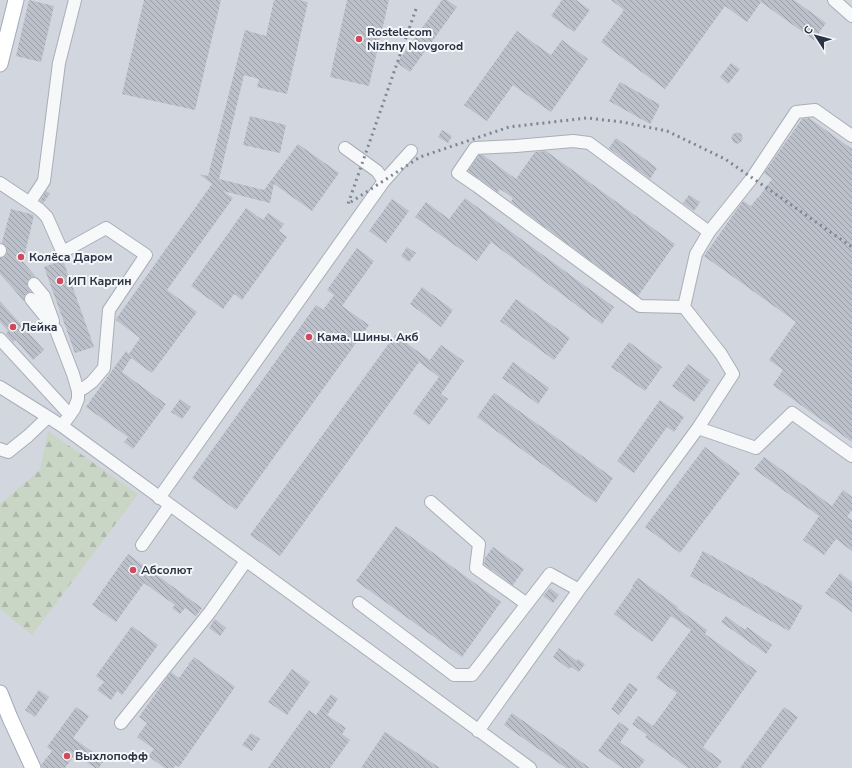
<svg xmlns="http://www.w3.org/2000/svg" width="852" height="768" viewBox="0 0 852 768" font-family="'Nunito Sans',sans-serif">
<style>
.built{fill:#d2d6de}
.forest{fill:url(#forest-firs)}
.building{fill:url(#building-back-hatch)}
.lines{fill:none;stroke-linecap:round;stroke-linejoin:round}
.minor-casing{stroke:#a9aeb7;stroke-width:14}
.major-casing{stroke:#a3abb8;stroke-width:17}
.minor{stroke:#f7f8fa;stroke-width:12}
.major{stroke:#fff;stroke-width:15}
.rail{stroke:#7d8696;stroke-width:3;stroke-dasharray:2 4;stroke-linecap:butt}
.poi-dot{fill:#d1495b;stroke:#f4f6f9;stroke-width:1.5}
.labels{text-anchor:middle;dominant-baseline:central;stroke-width:4;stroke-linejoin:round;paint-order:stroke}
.poi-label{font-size:12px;font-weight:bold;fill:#2b3445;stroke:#f4f6f9;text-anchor:start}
</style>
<defs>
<pattern id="forest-firs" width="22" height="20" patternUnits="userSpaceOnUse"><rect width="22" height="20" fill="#c9d6c5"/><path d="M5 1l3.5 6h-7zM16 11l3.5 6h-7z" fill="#adb8ab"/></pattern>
<pattern id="building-back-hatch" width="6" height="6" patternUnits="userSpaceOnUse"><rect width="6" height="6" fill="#bbc0ca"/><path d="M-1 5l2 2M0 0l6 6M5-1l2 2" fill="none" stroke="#989da6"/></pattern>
</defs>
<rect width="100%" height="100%" fill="#e4e7ec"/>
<path class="built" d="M0,0H852V768H0Z"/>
<path class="forest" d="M48,431L138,494L32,635L0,609V504L40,470Z"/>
<path class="building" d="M29,0L54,6L41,62L16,56Z
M144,0H221L195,110L122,94Z
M274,0H299L308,2L287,94L257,87L259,79L244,75L219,179L264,190L298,144L339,173L312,211L274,184L270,203L223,191L233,198L167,290L197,312L152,373L131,358L122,372L166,404L133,449L124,442L128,437L86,407L126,351L129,354L140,338L116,320V319L212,184L199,174L208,176L245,30L266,36Z
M347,0H389L369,86L330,77Z
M442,0H447L457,7L410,72L397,63Z
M562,0H576L590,10L574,32L551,16Z
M611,0H794L826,23L814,40L761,2L747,22L725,6L665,89L601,42L624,10Z
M517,31L551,55L562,40L588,59L551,112L513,85L487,121L464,105Z
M731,63L740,69L728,84L720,77Z
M620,82L659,104V107L650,124L609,101Z
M250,116L286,125L280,153L243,145Z
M809,118L852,149V442L773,385L783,370L769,360L796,322L704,256L743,201L751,206L758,197H759L772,179L764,173L802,119Z
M442,130L452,136L448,143L438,137Z
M731.5 138a5.5 5.5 0 1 1 11 0a5.5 5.5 0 1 1-11 0Z
M616,138L657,168L650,179L609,148Z
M546,151L675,244L638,296L511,202L513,198L500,189L498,192L468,171L479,155H483L516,179L535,152Z
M46,191L50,194L43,203L40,201Z
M689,195L700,202L694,211L683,203Z
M465,198L614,307L602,324L491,242L477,261L415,217L426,202L449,219Z
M392,199L409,211L386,243L369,231Z
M246,208L263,220L268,213L284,224L279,231L287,237L242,300L234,294L223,309L191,286Z
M11,209L34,215L23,262L36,277H32L30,278L27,281V286L31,292L27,293L24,296V301L0,274V258L4,257L7,254V247L2,242Z
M407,247L416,253L409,262L401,256Z
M357,248L374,261L342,306L369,325L236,510L192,478L316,305L323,310L334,295L327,290Z
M63,260L94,347L75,353L44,267Z
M422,287L453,310L441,327L410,304Z
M516,299L570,338L554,360L500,321Z
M0,301L44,350L33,360L16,340L13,342L6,334L8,331L0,322Z
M395,335L430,360L441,345L464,361L441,394L448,399L429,425L413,413L439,377L419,362L280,556L250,535Z
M629,342L662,367L645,391L611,367Z
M513,362L549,388L538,404L502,378Z
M688,364L710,380L694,402L672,386Z
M494,393L613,478L596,503L477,417Z
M180,399L191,407L182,419L171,412Z
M660,400L684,417L674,432L667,427L634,473L617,461Z
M705,447L740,473L680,553L645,527Z
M764,457L832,506L843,490L852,497V510L847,517L852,520V551L836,539L824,555L803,540L819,516L754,469Z
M396,526L501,602L462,657L356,581Z
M493,547L524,569L513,585L484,564L485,558Z
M703,551L803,606L789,631L690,576Z
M128,554L202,608L196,616L185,608L180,614L172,608L175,605L144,583L116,622L92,605Z
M840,573L852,582V612L825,593Z
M638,578L678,607L677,608L707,630L705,634L757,671L703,747L722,761L717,768H688L645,737L647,735L632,724L638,716L653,726L677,693L656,678L691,630L671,616L652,642L614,614L633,587L632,586Z
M550,588L559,595L553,603L543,596Z
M726,616L745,630L747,627L772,645L766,654L721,622Z
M215,619L226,628L220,636L209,628Z
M132,626L158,645L122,695L117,691L111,700L97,690L104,682L96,676Z
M559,648L577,661L578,659L585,664L579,672L571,667L569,669L553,657Z
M194,657L235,687L179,767L176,765L173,768H165L148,756L154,749L137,737L147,723L139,717L171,672L179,678Z
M292,669L310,682L287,715L268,702Z
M629,683L638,689L619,715L611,709Z
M39,690L49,697L35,717L25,710Z
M331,694L338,699L327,715L346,728L342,734L350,740L330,768H268L309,710L316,715Z
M76,707L89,716L73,738L104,760L99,768H95L75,754L65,768H42L41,765L52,751L47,747Z
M784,707L798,717L761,768H740Z
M512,713L590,768H566L504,725Z
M619,722L629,729L620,742L645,760L639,768H622L598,751Z
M385,732L440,768H361Z
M251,733L260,739L252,751L242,745Z"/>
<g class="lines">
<defs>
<path id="minor" d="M834,0L852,16
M345,148L377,171L384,181
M0,183L39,209L47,217L62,251L70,248L106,228L146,255L109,310L104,368L92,382L84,388L78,391
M30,202L44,181L59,63L75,0
M0,250V251
M34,284L44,296L53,321
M31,299L56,330L73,374L78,391V399L74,409L62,426
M684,307L640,306L477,186L458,173L475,148L516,146L573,141L589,143L709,232
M0,339L70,415
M0,387L48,417L62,426L530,768
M698,428L756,448L792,413L852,456
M0,449L8,452L28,436L48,417
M159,498L384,181L411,151
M431,502L479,544L476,568L527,604
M142,545L170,505
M359,603L454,675H472L550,574L579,590
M121,723L210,612L246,561
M478,731L579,590L698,428L733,374L721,354L684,307L696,254L709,232L752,178L796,112L815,110L852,136"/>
<path id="major" d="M0,64L16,0
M0,693L10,718L33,768"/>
</defs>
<use href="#minor" class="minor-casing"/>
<use href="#major" class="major-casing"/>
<use href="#minor" class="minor"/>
<use href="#major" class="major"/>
<path class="rail" d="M416,9L348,204L420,157L509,127L587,118L622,122L667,131L725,159L852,247"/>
</g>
<g class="poi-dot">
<circle cx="359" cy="39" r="4"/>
<circle cx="21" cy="257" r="4"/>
<circle cx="60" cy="281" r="4"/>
<circle cx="13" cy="327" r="4"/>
<circle cx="309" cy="337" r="4"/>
<circle cx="133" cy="570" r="4"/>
<circle cx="67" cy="756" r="4"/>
</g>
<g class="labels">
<g class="poi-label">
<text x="367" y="32">Rostelecom<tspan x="367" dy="14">Nizhny Novgorod</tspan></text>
<text x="29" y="257">Колёса Даром</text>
<text x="68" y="281">ИП Каргин</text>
<text x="21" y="327">Лейка</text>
<text x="317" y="337">Кама. Шины. Акб</text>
<text x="141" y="570">Абсолют</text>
<text x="75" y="756">Выхлопофф</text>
</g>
</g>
<g transform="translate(816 36) rotate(306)" stroke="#f4f6f9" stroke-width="3" paint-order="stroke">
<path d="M0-3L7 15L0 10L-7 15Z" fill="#2b3445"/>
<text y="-6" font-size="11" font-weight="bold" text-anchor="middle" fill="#2b3445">С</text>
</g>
</svg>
